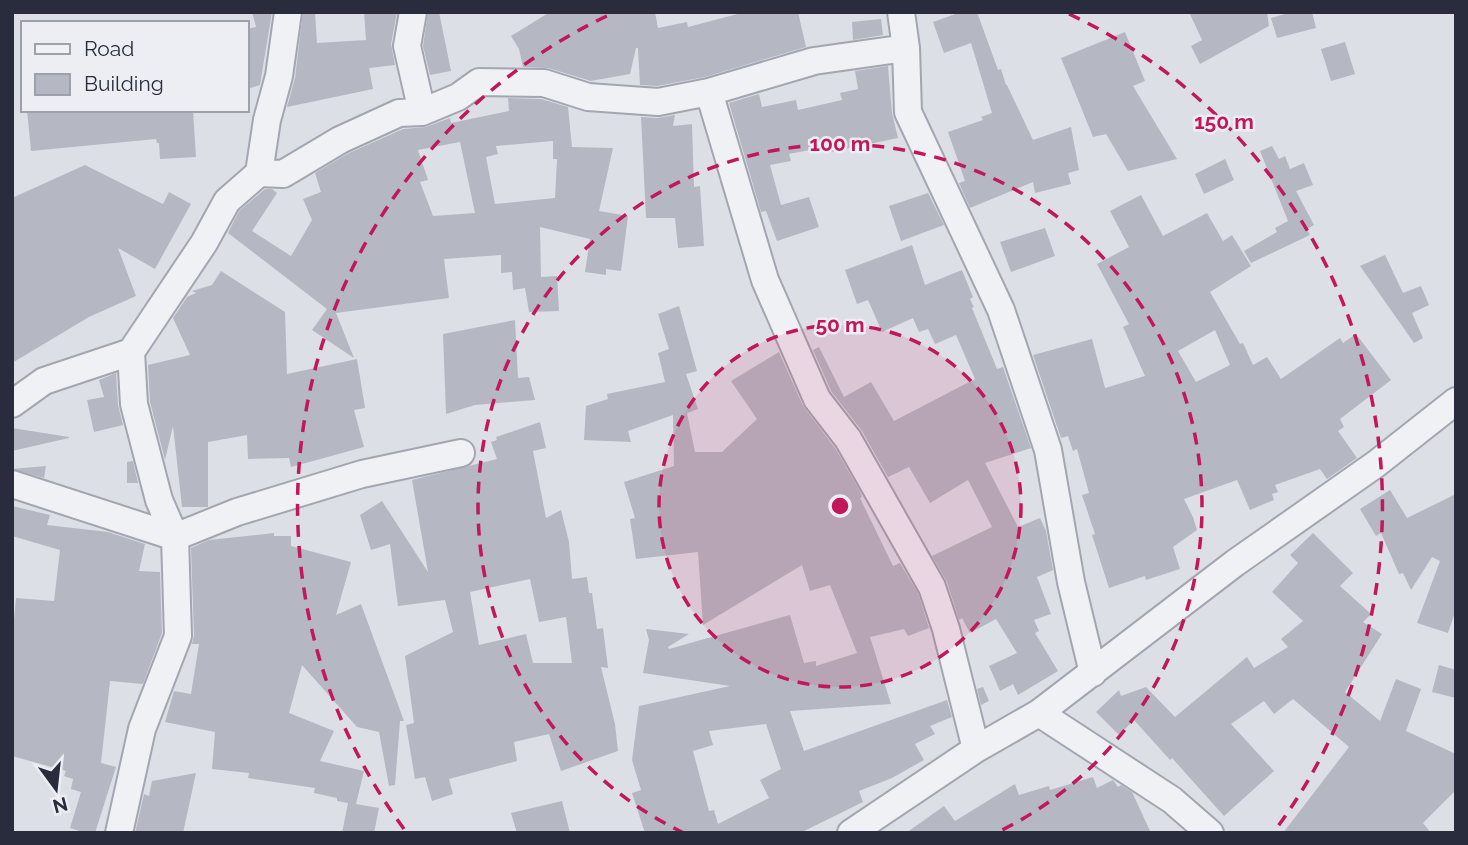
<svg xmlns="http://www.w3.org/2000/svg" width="1468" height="845" viewBox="0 0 1468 845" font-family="Raleway,sans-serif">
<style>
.building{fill:#b5b8c2;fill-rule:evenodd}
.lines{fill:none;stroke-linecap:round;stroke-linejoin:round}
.street-casing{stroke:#a3a6b0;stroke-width:30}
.street{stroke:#f0f1f5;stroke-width:26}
.ring{fill:none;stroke:#c2185b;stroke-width:3.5;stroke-dasharray:12 9}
.centre{fill:#c2185b;stroke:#edeef4;stroke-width:3.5}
.ring-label{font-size:21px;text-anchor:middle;font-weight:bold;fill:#c2185b;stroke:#edeef4;stroke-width:5;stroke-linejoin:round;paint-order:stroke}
</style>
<rect width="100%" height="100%" fill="#dddfe6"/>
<path class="building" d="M252,12H272L260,85L247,89V29L256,27Z
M303,12H315L317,43L366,40L364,12H397L391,44L395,65L369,68L373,89L287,107L295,78Z
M428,12H439L451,71L430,75L423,46Z
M550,12H655L658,28L687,22L688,27L745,12H798L806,47L705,77L657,86L640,85L638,48H636L630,74L591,81L548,68L523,67L519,49L511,36Z
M961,12H977L998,70L1001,69L1006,85H1007L1033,140L1071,127L1079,170L1068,173L1071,184L1035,193L1033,182L970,208L959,183L965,181L948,132L983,120L981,117L992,113L971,43L944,53L933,22Z
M1189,12H1267L1269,26L1200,64L1191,46L1202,40Z
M1292,12H1312L1316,28L1277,38L1271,18Z
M881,19L883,35L853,40L852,22Z
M1125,32L1145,81L1133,86L1177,159L1128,171L1106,134L1093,137L1061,58Z
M1345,42L1355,74L1331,81L1321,49Z
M888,66L892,113L898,138L826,153L825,147L789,154L791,161L770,165L781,205L809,197L819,227L777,241L766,211L761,212L729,103L759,94L762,107L796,100L798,110L842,100L840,93L858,89L855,71Z
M508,98L541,99L568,107L572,147L613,148L599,211L628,216L621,271L606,269V275L585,272L590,239L540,227L541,277L557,276L559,311L529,312L525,288L513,290L512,272L501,273V255L444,259L449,298L336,313L354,358L312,330L327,309L228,233L239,211L265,189H272L277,193L252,231L291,256L312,220L303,199L321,192L315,173L347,154L403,129L426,127L450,118L451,123L509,111ZM553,141V159H557L555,198L495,204L486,157L498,154L496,146ZM460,142L475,213L433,216L420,182L428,180L418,150Z
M27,110H193L196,157L160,159L159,143H157L156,139L31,151Z
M675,115L673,126L692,124L694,187L700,186L704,246L678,248L675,218H646L641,117L657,118Z
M1272,146L1279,159L1285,156L1290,169L1304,163L1313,185L1296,191L1314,225L1307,229L1310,235L1251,263L1244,251L1277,232L1275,228L1288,221L1260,151Z
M1225,159L1234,180L1204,194L1195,174Z
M85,165L163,204L169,192L191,204L155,269L118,248L136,296L89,317L12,363V198Z
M928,193L944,225L901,241L889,206Z
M1141,195L1163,236L1207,213L1223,241L1232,235L1251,266L1210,292L1240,344L1243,343L1253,365L1267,357L1281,379L1340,338L1343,343L1356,334L1391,380L1340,419L1344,427L1338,431L1357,458L1327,479L1320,469L1275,485L1278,492L1272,494L1274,500L1250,510L1237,480L1184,499L1193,517L1197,530L1173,547L1180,569L1146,580L1145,576L1109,588L1092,535L1095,534L1082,495L1089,493L1077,449L1073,451L1068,436L1061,438L1033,355L1092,339L1105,388L1145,376L1123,327L1129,324L1097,264L1129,247L1110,211ZM1215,330L1230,365L1196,382L1178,351Z
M1045,228L1055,256L1011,272L1000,242Z
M912,245L925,285L962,270L973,297L970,299L974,307L972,308L997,369L1003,367L1031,448L985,463L1018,527L1040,518L1046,531L1053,570L1037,577L1051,614L1034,620L1039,631L1035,633L1058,671L1018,695L1013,684L1000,691L989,666L1017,653L996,619L970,633L962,618L959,620L947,582L932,556L992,527L968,480L930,503L909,467L888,477L862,431L831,391L813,350L819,347L844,397L871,382L894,421L975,379L956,335L935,344L928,329L919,332L913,318L882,332L868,300L857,304L845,270Z
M1385,255L1403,293L1421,286L1429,305L1412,313L1423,338L1414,343L1360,266Z
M221,271L285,312L287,374L357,359L365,408L354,410L364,447L291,467L289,458L248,459L247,435L208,442V507H182L173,426L165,460L150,402L148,365L190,355L173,318L187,297L196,293L192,291L212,285Z
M679,306L697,371L686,374L698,409L687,413L695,452H722L757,419L731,381L779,352L803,406L835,448L860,491L862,497L860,498L893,566L900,563L918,593L929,628L908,636L904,629L870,637L891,704L790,711L804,751L947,700L952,717L930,726L935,734L915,744L924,760L892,778L859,791L863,802L800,833H645L632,793L641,790L632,760L639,706L730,686L643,673L649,640L646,629L689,634L668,647L669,649L790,615L804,663L816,661V666L857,653L830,585L810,591L802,565L703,625L698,552L636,559L630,519L635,518L624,482L674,466L673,415L628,431L631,442L584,440L586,406L608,399L607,394L665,382L658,353L669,349L658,314ZM766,724L781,769L760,780L769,798L718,824L714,810L709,811L693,751L713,745L709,731Z
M515,320L518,378L529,377L535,400L475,405L446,414L443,334Z
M116,373L118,405L123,425L94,432L87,400L104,397L99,380Z
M540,422L546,448L533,451L546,518L561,510L569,542L572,579L587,577L589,593H592L597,629L603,628L608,668L601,667L615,724L618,751L561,771L549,734L514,742L517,761L449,779L453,794L432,801L425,777L415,779L406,725L414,723L405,656L453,632L445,600L398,606L390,544L371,550L360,515L382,501L428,572L412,480L497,459L491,442L497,440L496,437ZM530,579L539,622L566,617L572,663H533L526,634L479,645L470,592Z
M12,428L69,437V438L12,451Z
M133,461L138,483H127V462Z
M46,466L44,478L12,469Z
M1390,490L1407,518L1456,494V609L1448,633L1417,623L1440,561L1432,557L1411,590L1403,573L1399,574L1381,533L1376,536L1360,509Z
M12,506L50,515L47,525L108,532L145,544L139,571L160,572L162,633L143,684L110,681L101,763L116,767L95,833H86L70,828L81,792L71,789L73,779L64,776L66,771L12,756V640L16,598L54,601L60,550L12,536Z
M274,533V536H291V546L351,562L336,615L361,604L404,721H400L395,785L389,786L379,732L357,727L302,665L289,713L334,731L320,761L364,771L356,804L379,808L374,833H342L348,803L337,801V798L314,793L315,788L248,778L249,773L212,769L215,732L165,722L174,691L191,694L199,644H192L194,636L191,548L209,540Z
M1313,533L1353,573L1340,586L1371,614L1363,622L1382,634L1345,692L1380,721L1396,679L1421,689L1406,731L1456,754V790L1423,823L1431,833H1283L1349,747L1293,699L1274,714L1264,701L1231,724L1274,771L1224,816L1172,758L1170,760L1134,720L1119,735L1096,712L1119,690L1121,696L1146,687L1175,717L1247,657L1254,668L1288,647L1281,639L1303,621L1272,592L1298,563L1290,555Z
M1439,665L1456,670V698L1432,692Z
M983,687L989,701L981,705L977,689Z
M196,773L183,833H135L144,794L149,796L152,781Z
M1093,777L1097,788L1113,780L1118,787L1121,785L1132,792L1151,833H906L944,806L955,821L1015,784L1019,795L1049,786L1050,790Z
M562,801L570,833H517L511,813Z"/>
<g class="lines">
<defs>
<path id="street" d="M413,12L407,46L422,112
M901,12L906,48L908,112L1001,310L1048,450L1071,582L1093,673
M709,92L765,280L817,399L848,439L932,587L946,629L976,749
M259,173L267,120L279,76L288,12
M12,404L44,381L131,352
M12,484L175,537L237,512L362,474L461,453
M1039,713L1172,800L1210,833
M119,833L142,729L178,636L175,537L159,500L134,404L131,352L204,243L227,201L259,173L283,174L340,140L399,113L422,112L458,97L479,82L544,83L588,97L658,102L709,92L814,61L906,48
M851,833L976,749L1039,713L1235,563L1376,464L1456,401"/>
</defs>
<use href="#street" class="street-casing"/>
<use href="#street" class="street"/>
</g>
<circle cx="840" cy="506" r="181" fill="#c2185b" fill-opacity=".12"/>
<g class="ring">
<circle cx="840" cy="506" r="181"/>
<path d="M684 833A362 362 0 1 1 996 833"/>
<path d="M404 829A543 543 0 0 1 611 14M1069 14A543 543 0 0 1 1276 829"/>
</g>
<circle cx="840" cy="506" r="10" class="centre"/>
<g class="ring-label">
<text x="1224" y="129">150 m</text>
<text x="840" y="151">100 m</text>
<text x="840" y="332">50 m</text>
</g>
<rect width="1468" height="845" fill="none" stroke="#282c3c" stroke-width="28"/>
<rect x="21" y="21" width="228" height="91" fill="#edeef4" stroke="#9ea0aa" stroke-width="2"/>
<rect x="35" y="44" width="35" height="10" fill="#f0f1f5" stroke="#9ea0aa" stroke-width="2"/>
<text x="84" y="56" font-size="21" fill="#282c3c">Road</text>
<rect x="35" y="74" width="35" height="21" fill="#b5b8c2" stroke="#9ea0aa" stroke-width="2"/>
<text x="84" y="91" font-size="21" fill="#282c3c">Building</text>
<g transform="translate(56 789) rotate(165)" stroke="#edeef4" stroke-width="5" paint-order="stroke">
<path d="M0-5L12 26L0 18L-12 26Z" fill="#282c3c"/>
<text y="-10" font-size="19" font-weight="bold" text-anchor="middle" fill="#282c3c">N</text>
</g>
</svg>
